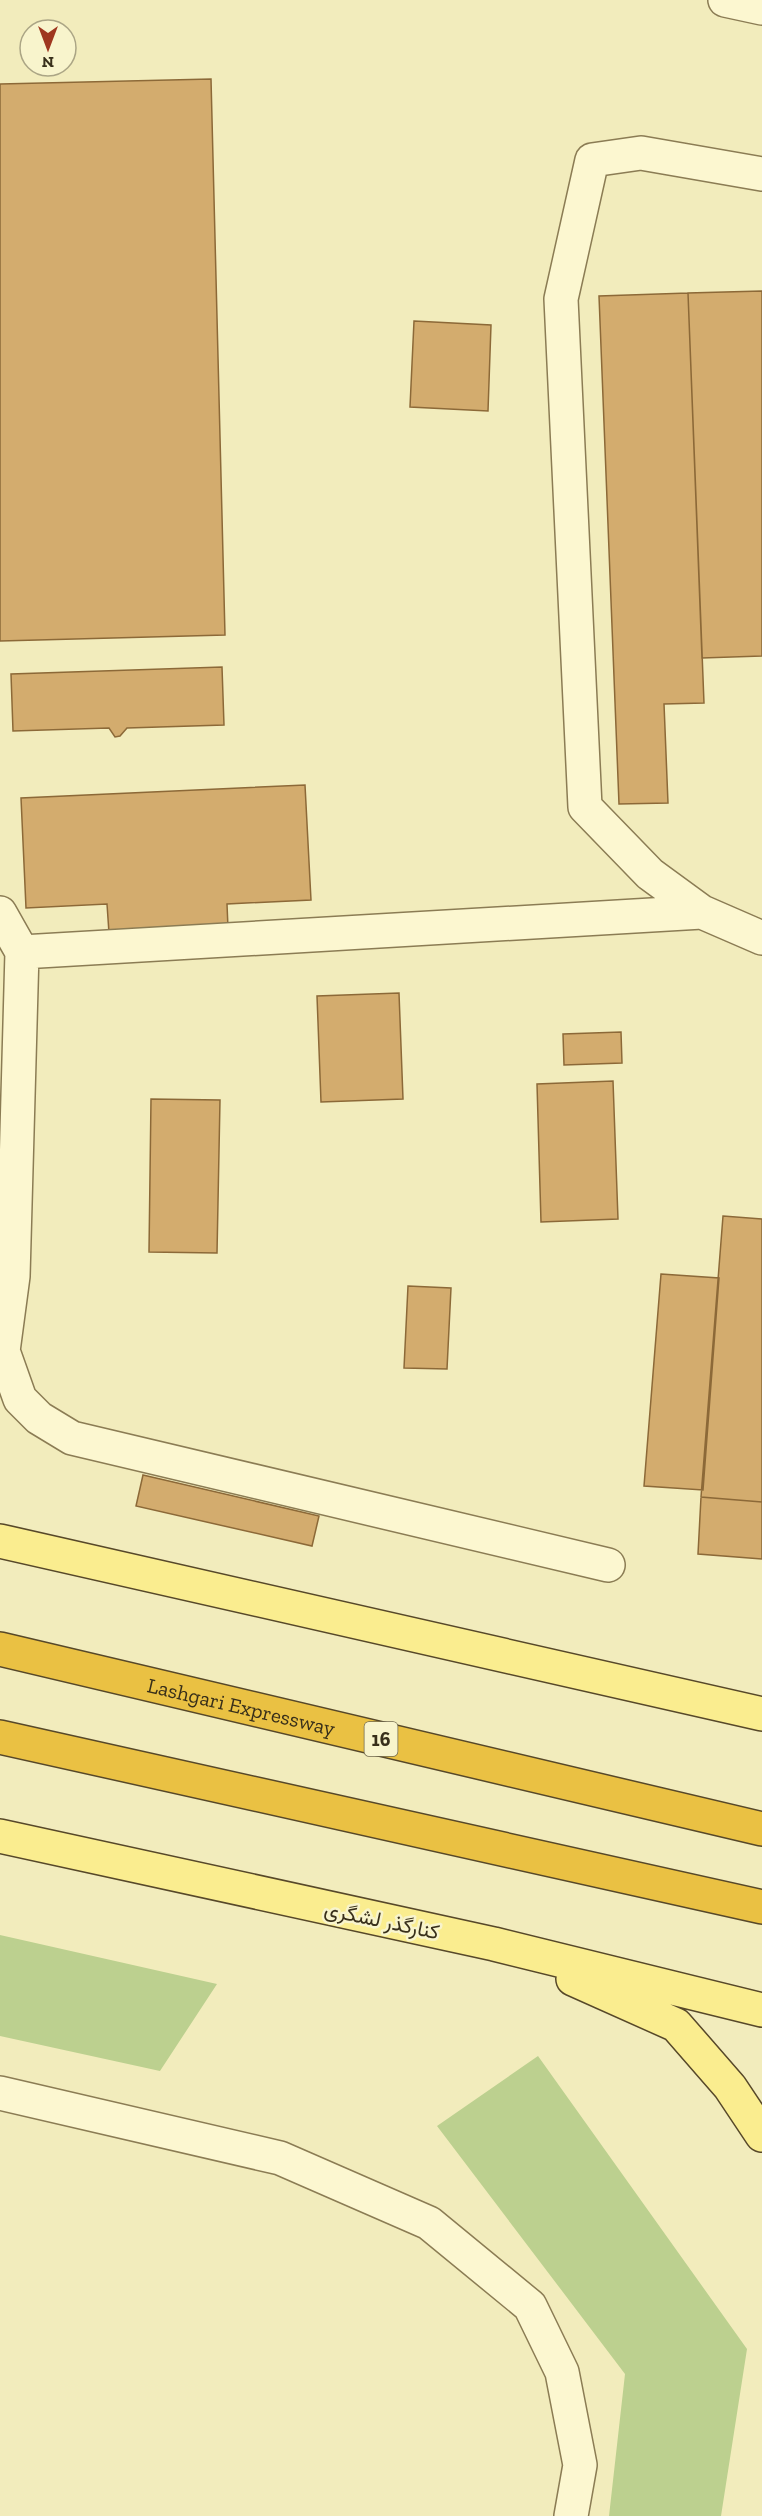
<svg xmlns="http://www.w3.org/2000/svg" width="762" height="2516" viewBox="0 0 762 2516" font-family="'Zilla Slab',Vazirmatn,serif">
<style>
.green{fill:#bcd08f}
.building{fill:#d3ac6e;stroke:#8c6938;stroke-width:1.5}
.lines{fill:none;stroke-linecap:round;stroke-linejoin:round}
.minor-casing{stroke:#8b7c54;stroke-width:36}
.major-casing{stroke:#574829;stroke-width:36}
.highway-casing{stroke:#574829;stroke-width:36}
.minor{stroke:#fcf7d0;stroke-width:33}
.major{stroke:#faed8f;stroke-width:33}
.highway{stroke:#eac143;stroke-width:33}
.labels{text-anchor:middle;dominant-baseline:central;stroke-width:5;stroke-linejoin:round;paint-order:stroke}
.shield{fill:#f8f4cc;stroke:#726a4f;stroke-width:1.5}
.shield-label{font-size:20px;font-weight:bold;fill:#382f1a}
.street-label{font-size:21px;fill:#382f1a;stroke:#f8f4cc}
</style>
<rect width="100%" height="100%" fill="#f2ecbc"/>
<path class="green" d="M0,1935L217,1984L160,2071L0,2036Z
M538,2056L747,2349L721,2516H609L625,2374L437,2126Z"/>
<path class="building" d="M211,79L225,635L0,641V84Z
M762,291V656L702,658L688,293Z
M688,293L704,703L664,704L668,803L619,804L599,296Z
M414,321L491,325L488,411L410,407Z
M222,667L224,725L127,728L120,736L115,737L109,728L13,731L11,674Z
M305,785L311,900L227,904L228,928L109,933L107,904L26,908L21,798Z
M399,993L403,1099L321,1102L317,996Z
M621,1032L622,1063L564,1065L563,1034Z
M613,1081L618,1219L541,1222L537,1084Z
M151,1099L220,1100L217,1253L149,1252Z
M723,1216L762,1219V1502L701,1497Z
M661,1274L719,1278L703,1490L644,1486Z
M408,1286L451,1288L447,1369L404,1368Z
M143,1475L319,1516L312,1546L136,1506Z
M701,1497L762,1502V1559L698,1554Z"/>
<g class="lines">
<defs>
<path id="minor" d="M725,0L762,8
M762,174L641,153L592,160L561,299L585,807L650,874L702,912L762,938
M0,913L22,952L13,1276L3,1351
M22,952L702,912
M0,1350L3,1351L20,1399L39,1418L72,1438L608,1565
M0,2093L280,2158L429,2223L530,2306L562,2372L580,2465L571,2516"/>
<path id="major" d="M0,1541L762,1714
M0,1836L494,1944L762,2010
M573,1979L676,2025L730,2087L762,2135"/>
<g id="highway">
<path id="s1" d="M0,1649L762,1829"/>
<path d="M0,1737L762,1907"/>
</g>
</defs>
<use href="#minor" class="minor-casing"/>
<use href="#major" class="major-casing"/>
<use href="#highway" class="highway-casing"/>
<use href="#minor" class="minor"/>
<use href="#major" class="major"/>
<use href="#highway" class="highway"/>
</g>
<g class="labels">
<rect class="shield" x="364.5" y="1722" width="33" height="34" rx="4.5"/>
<g class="shield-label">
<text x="381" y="1739">16</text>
</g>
<g class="street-label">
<text stroke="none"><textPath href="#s1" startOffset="248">Lashgari Expressway</textPath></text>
<text transform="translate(382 1920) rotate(12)">کنارگذر لشگری</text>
</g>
</g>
<g transform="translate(48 48) rotate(180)"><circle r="28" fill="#f8f4cc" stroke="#aba585" stroke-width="1.5"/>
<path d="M0-4.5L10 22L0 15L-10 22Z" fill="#9f371f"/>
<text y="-9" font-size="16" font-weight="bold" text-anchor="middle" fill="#382f1a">N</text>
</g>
</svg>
